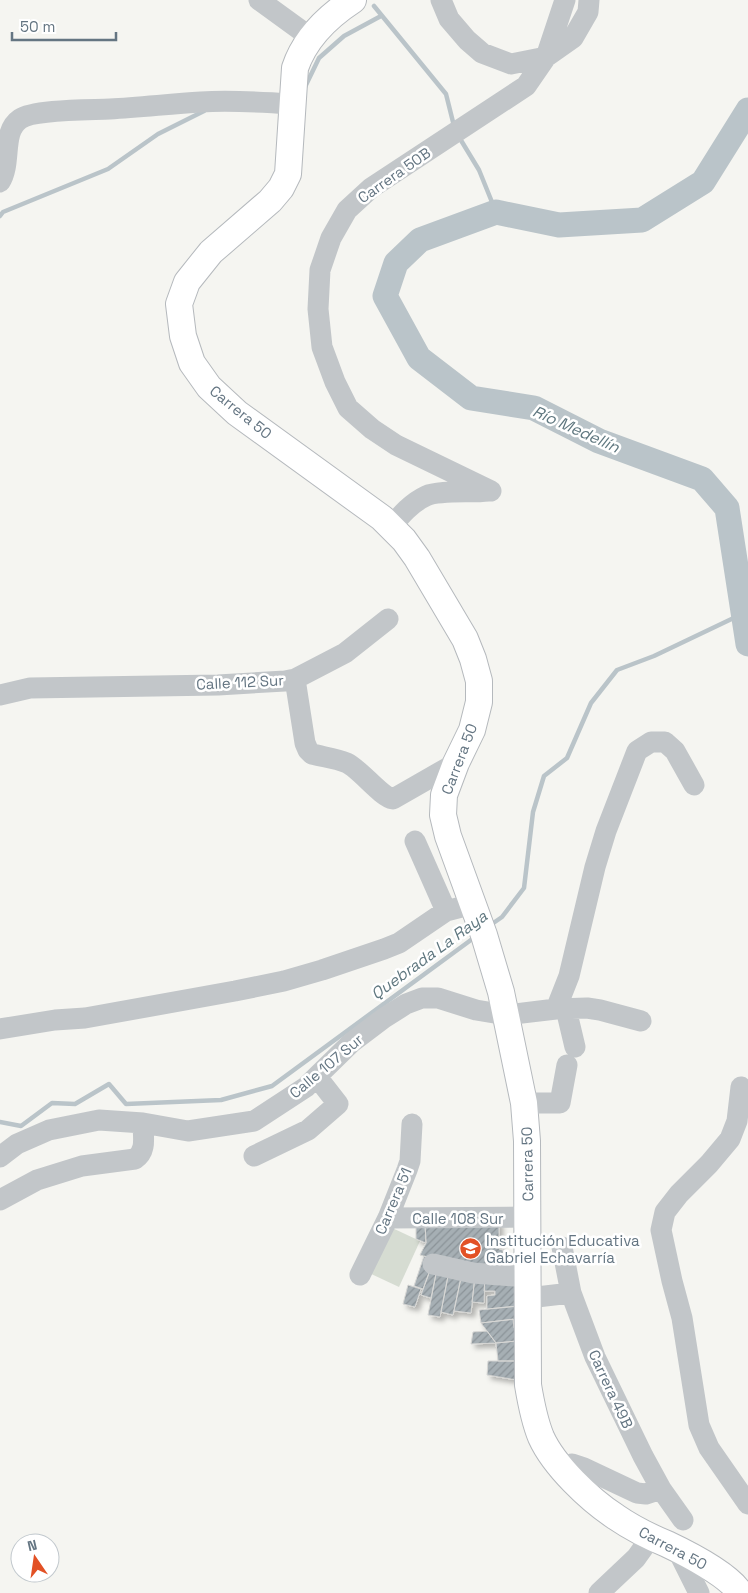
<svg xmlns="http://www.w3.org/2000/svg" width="748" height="1593" viewBox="0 0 748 1593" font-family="'Space Grotesk',sans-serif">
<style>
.pitch{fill:#d6dcd2}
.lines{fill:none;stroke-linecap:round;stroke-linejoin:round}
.stream{stroke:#bac4c9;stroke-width:4.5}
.river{stroke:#bac4c9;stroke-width:25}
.building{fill:url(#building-hatch);stroke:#d6d6d4;filter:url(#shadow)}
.major-casing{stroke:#b5b9bd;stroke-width:28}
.minor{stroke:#c2c6c9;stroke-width:21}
.major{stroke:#fff;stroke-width:26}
.labels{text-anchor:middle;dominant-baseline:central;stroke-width:5;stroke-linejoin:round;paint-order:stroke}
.street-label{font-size:15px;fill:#647582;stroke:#fff}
.poi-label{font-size:15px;fill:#647582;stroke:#fff;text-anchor:start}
.water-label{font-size:16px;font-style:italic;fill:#5f777f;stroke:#fff}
</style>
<defs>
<pattern id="building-hatch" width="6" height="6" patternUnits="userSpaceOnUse" patternTransform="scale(1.25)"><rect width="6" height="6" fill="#a6afb4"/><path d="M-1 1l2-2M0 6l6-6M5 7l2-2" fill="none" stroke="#8b9398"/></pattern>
<filter id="shadow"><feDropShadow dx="4" dy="4" stdDeviation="2.5" flood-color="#0004"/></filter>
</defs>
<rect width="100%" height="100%" fill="#f5f5f1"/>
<path class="pitch" d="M388,1226L420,1241L399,1287L367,1272Z"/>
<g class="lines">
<path class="stream" d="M374,6L446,94L454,126
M305,87L319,58L344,36L381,16
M459,137L479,170L496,212
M0,216L3,212L108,169L158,134L204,111
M489,926L502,917L524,888L533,812L544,776L567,758L591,703L617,670L654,656L742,614
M0,1122L21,1126L52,1103L75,1104L109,1084L126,1104L221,1100L272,1086L475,937"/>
<path class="river" d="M748,110L703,182L642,220L559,225L496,212L420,240L396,263L385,296L419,358L471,398L534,408L599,441L702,479L727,508L748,644"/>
</g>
<path class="building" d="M499,1221V1249L503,1250V1260H499V1268L468,1269L420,1255L426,1243L425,1224Z
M416,1224H425L426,1243L416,1239Z
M424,1256L434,1259L423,1289L414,1286Z
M431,1268L437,1269L431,1298L421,1295Z
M437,1269L449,1271L440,1317L428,1315Z
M449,1271L462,1273L453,1315L441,1312Z
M462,1273L475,1276L471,1313L454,1311Z
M475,1276H485L484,1303L472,1302Z
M485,1278L519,1279L518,1306L487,1309V1296L495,1295V1291H484Z
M408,1285L421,1289L415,1307L403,1304Z
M518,1306L517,1319L481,1323L479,1310Z
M513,1319L514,1328H516L517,1341L496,1343L481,1323Z
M487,1331L496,1343L471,1344L473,1332Z
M517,1341V1361H498L496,1343Z
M488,1361H517V1380L487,1375Z"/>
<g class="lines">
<defs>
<path id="major" d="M353,0C327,17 305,38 295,68L288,174L281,188L270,201L211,252L187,282L179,304L183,336L192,363L209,387L237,413L382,518L404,540L417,558L465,639L473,659L479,681V702L472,730L456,763L444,795L443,815L448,836L484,935L501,992L524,1103L527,1141L528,1385C531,1403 534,1420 541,1437C554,1466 590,1500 616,1517C632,1528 650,1537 667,1544C686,1553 729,1575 740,1593"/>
</defs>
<use href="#major" class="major-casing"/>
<path class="minor" d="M259,0L310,37
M441,0L449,19L467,40L482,53L511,64L546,57L573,38L588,12L589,0
M0,182C12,163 1,132 20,119C34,109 91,110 110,109C141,107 171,104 201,102C232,100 262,102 292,104
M491,491L396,445L372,429L348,408L335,382L322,347L318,309L320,270L331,238L347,210L371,188L526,86L546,57L565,0
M391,527C401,515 411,503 426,496C439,490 472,493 488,491
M295,679L345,653L388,619
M0,695L30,688L218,685L285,681L295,679L305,743L308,750L312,754C323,757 336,758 347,763C360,769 381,797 393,799L456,763
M415,841L446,911
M556,1009L569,976L595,867L606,831L637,751L651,742H665L675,751L694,785
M566,1009L575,1047
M0,1029L55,1020L85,1018L235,991L284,981L322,970L384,949L399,943L446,911L473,904
M741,1087L737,1121L730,1139L709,1164L679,1194L665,1212L661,1230L672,1281L682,1318L699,1425L709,1448L748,1504
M524,1103H560L567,1065
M254,1156L308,1130L338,1104L317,1077
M0,1157L17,1144L49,1130L99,1120L143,1123L188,1131L254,1121L306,1087L351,1043L384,1018L406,1004L422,998H438L476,1010L506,1015L556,1009L587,1008L600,1010L641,1021
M0,1200L37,1180L82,1166L135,1159C147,1151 143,1137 143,1123
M388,1218L528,1217
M562,1247L571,1293L595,1357L643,1456L661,1489L683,1520
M433,1264L473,1273L528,1277
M360,1275L388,1218L407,1170L410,1161L412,1124
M528,1298L571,1293
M560,1467L572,1464L584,1468L637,1493L646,1494L661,1489
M677,1549L699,1593
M599,1593L636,1558L651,1537"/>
<use href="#major" class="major"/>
</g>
<defs>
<symbol id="school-disc" viewBox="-11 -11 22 22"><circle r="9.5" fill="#e25125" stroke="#fff"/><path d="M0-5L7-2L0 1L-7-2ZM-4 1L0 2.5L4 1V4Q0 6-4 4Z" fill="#fff"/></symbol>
</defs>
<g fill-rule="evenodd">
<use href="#school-disc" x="458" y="1236" width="25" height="25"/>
</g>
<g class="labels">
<g class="street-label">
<text transform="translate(394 175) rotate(-35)">Carrera 50B</text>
<text transform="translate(241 412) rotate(39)">Carrera 50</text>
<text transform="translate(240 682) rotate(-3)">Calle 112 Sur</text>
<text transform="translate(459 759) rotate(-69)">Carrera 50</text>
<text transform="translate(326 1066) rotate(-40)">Calle 107 Sur</text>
<text transform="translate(527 1164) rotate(-91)">Carrera 50</text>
<text transform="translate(393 1201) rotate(-67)">Carrera 51</text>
<text x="458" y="1218">Calle 108 Sur</text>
<text transform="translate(611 1389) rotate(65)">Carrera 49B</text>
<text transform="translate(673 1548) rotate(28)">Carrera 50</text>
</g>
<g class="poi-label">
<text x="486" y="1240">Institución Educativa<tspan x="486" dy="17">Gabriel Echavarría</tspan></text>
</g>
<g class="water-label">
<text transform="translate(576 429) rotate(24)">Río Medellín</text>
<text transform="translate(429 955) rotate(-36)">Quebrada La Raya</text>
</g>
</g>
<g transform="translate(35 1558) rotate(347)"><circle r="24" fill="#ffffff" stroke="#c1c8cd"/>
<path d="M0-4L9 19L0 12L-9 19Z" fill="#e25125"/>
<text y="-8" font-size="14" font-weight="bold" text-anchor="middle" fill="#647582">N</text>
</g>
<path d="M12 32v8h104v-8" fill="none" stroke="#647582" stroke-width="2.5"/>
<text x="20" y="32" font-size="15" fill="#647582" stroke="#ffffff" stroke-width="4" paint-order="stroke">50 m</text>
</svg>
